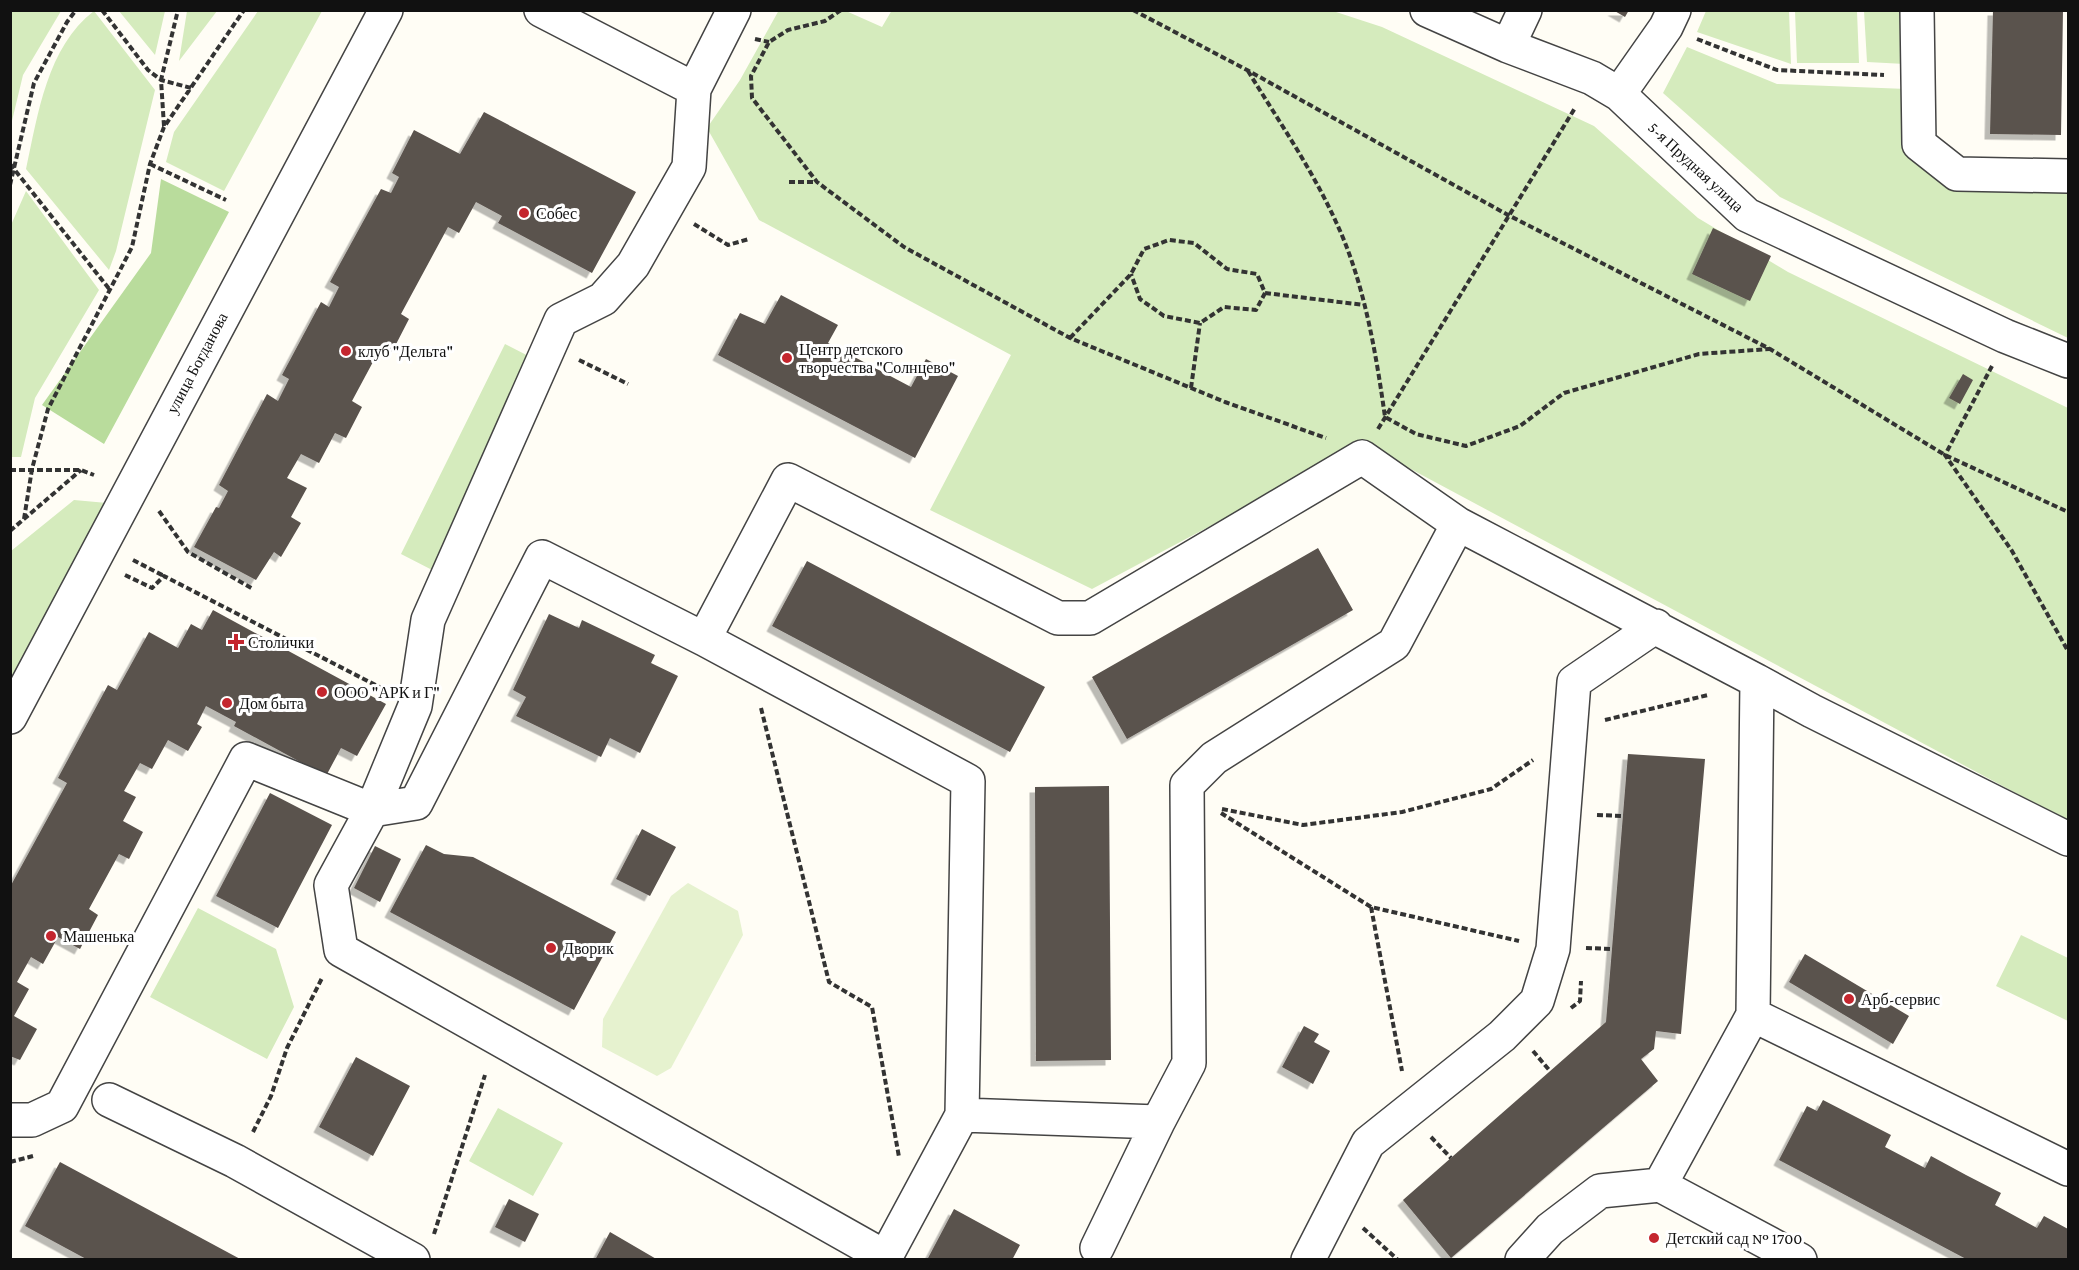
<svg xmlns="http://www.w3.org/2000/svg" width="2079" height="1270" viewBox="0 0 2079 1270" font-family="'Crimson Pro',serif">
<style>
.green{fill:#d5ebbd}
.forest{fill:#b9dc9c}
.pitch{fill:#e6f2cf}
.building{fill:#5a524d;filter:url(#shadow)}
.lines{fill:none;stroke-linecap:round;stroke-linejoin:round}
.minor-casing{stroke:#444;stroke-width:36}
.path{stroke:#333;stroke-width:4;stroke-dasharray:6 3;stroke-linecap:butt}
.minor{stroke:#fff;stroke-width:33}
.poi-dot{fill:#c4262e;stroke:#fff;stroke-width:2}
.labels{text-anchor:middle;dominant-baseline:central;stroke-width:6;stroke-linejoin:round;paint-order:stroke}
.street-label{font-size:16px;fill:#111;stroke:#fff}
.poi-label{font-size:16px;fill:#111;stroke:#fff;text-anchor:start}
</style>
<defs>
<filter id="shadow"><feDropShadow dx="-5.5" dy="5.5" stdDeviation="0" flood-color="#0004"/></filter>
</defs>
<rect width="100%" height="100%" fill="#fffdf5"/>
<path class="green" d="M11,10L61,11L23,75L11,125Z
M779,10L846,11L882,27L892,10L1333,11L1382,27L1594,126L1698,218L1788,272L2068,408V821L1364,444L1092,589L930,510L1011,355L759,220L707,128L740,80Z
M94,11L155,90L116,251L109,270L26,169C38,114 47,47 94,11Z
M119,11H165L155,55Z
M187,11H217L179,61Z
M258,11H322L224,191L166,162L174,132Z
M1706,11H1789L1791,64L1697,32Z
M1795,11H1857L1859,63H1797Z
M1864,11H1903L1905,64L1867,62Z
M1687,47L1777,84L1907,89L1958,188L2068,193V338L1780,197L1663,93Z
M26,191L99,290L35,398L21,457H11V225Z
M505,344L542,363L438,573L401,554Z
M74,500L107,503L11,678V551Z
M198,908L276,949L294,1007L267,1059L150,997Z
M2021,935L2068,958V1021L1996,986Z
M498,1108L563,1143L533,1196L469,1161Z"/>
<path class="forest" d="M161,179L229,212L104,444L42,405L151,253Z"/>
<path class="pitch" d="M688,883L738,911L743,935L671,1068L657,1076L602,1047L603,1019L671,896Z"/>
<path class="building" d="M1613,10H1629L1625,17Z
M1993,10H2063L2061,135L1990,134Z
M484,112L636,192L592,273L498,223L502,216L476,202L459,233L448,227L401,314L409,319L392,352L381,347L352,401L362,407L346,438L335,433L319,463L301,454L287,478L307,488L291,517L301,523L281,557L274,552L256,580L194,547L216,507L219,508L228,491L219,485L267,394L278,401L289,379L282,375L321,302L329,307L339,287L330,282L381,189L391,193L399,177L392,173L414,130L460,154Z
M1713,228L1771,256L1750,301L1692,274Z
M781,295L838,325L828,343L911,387L926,359L958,376L915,458L718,355L740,313L765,324Z
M1963,374L1973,380L1960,404L1949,398Z
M1318,548L1353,610L1127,739L1092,677Z
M807,561L1045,687L1010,752L772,626Z
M213,610L386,704L357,756L341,748L326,776L234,726L236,722L206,706L197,724L202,727L188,751L168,740L152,769L140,763L124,791L136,797L123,821L143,832L129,859L119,854L89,909L98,915L80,949L58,937L43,964L31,957L17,982L29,989L14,1016L37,1029L20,1060L10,1056V887L67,783L58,778L108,685L117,690L149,632L178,648L191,624L202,630Z
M549,614L579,628L582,620L655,655L651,663L678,676L640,753L610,738L601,757L516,716L526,697L513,690Z
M1628,754L1705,759L1681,1034L1656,1031L1654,1049L1641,1059L1658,1081L1451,1258L1403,1200L1606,1022Z
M1109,786L1111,1060L1036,1061L1035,787Z
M270,793L332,825L278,928L216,896Z
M642,829L676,847L650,896L616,879Z
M426,845L444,854L473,857L616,932L574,1010L390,912Z
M375,846L401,859L380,902L354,888Z
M1805,954L1909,1016L1893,1044L1789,982Z
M1304,1026L1319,1034L1314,1042L1330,1051L1313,1084L1282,1067Z
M356,1057L410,1086L373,1156L319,1127Z
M1823,1100L1891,1135L1885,1147L1925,1168L1931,1156L1966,1175L2001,1193L1995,1205L2037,1228L2044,1216L2068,1229V1260H1968L1779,1160L1807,1106L1817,1111Z
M60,1162L242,1260H88L25,1226Z
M509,1199L539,1214L525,1242L495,1227Z
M954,1209L1020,1245L1012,1260H927Z
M610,1232L658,1260H595Z"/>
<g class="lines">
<defs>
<path id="minor" d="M541,10L694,89
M1427,10L1508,46L1592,78L1619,94L1747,215L2005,336L2068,361
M1917,10L1919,144L1957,174L2068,176
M1508,46L1525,10
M1619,94L1666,27L1674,10
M704,639L542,557L416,803L372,810L331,885L341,950L885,1257
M10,717L386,10
M1753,1015L1757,681L1812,711L2068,839
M109,1100L235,1161L413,1260
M962,1115L1158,1122L1189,1063L1187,785L1214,758L1394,644L1458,524
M10,1120H32L62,1106L246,759L372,810L415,706L428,620L561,320L603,299L633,265L689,167L694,89L734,10
M1660,1185L1753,1015L2068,1169
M1097,1248L1158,1122
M884,1260L962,1115L968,781L704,639L788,480L1058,618H1090L1362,457L1458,524L1757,681
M1308,1260L1368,1143L1502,1036L1537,1001L1553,949L1574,682L1656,626
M1522,1260L1550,1229L1600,1191L1660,1185L1800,1260"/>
</defs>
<use href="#minor" class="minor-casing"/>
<path class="path" d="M102,10L148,70L161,80L191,88
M841,10L825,21L788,30L769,42L751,76L752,98L817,182L904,247L1070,338L1225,402L1326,438
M1133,10L1247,70L1508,215L1770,349L1945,455L2068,512
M755,39L769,42
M1697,39L1777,70L1884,75
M1248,71C1278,120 1312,169 1336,222C1364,281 1376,353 1385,417L1416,434L1466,446L1520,426L1564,393L1699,354L1769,349
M164,126L161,80L178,10
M10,164L110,290
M150,164L226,200
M789,182H817
M10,185L34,83L67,22L76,10
M694,224L728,245L749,239
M1265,293L1364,305
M1070,338L1131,274L1144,249L1169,240L1194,243L1227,269L1257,274L1265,293L1256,310L1224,307L1200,323L1164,316L1140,299L1131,274
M579,360L628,384
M1992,366L1945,455L2012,551L2068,651
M1191,388L1200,323
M1378,429L1575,108
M10,470H81L94,475
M159,511L188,552L253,589
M24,519L32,469L48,409L132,247L150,164L164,127L244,10
M10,531L81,470
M133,560L164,576
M125,575L152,588L164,576L385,690
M761,708L829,982L872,1007L899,1157
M1605,720L1708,695
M1222,809L1303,825L1402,812L1491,789L1533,760
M1221,813L1371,907L1519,941
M1597,815L1623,816
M1371,907L1402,1071
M1586,948L1612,949
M1571,1008L1580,1001L1581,981
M1533,1051L1550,1071
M253,1132L271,1096L287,1048L322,978
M1431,1137L1451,1158
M10,1162L33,1156
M1363,1228L1398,1260
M434,1234L485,1075"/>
<use href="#minor" class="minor"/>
</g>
<g class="poi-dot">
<circle cx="524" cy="213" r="6"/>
<circle cx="346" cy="351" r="6"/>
<circle cx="787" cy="358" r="6"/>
<path d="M233 633h6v6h6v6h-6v6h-6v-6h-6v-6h6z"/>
<circle cx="322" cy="692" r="6"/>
<circle cx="227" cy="703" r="6"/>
<circle cx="51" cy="936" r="6"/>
<circle cx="551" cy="948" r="6"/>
<circle cx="1849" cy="999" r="6"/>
<circle cx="1654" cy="1238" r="6"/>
</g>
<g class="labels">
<g class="street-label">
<text transform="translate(1696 167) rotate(43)">5-я Прудная улица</text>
<text transform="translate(197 363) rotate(-62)">улица Богданова</text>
</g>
<g class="poi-label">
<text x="536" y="213">Собес</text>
<text x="799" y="349">Центр детского<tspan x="799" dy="18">творчества "Солнцево"</tspan></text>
<text x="358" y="351">клуб "Дельта"</text>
<text x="248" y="642">Столички</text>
<text x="334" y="692">ООО "АРК и Г"</text>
<text x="239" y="703">Дом быта</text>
<text x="63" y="936">Машенька</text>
<text x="563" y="948">Дворик</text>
<text x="1861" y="999">Арб-сервис</text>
<text x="1666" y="1238">Детский сад № 1700</text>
</g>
</g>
<rect width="2079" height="1270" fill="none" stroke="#111111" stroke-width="24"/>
</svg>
